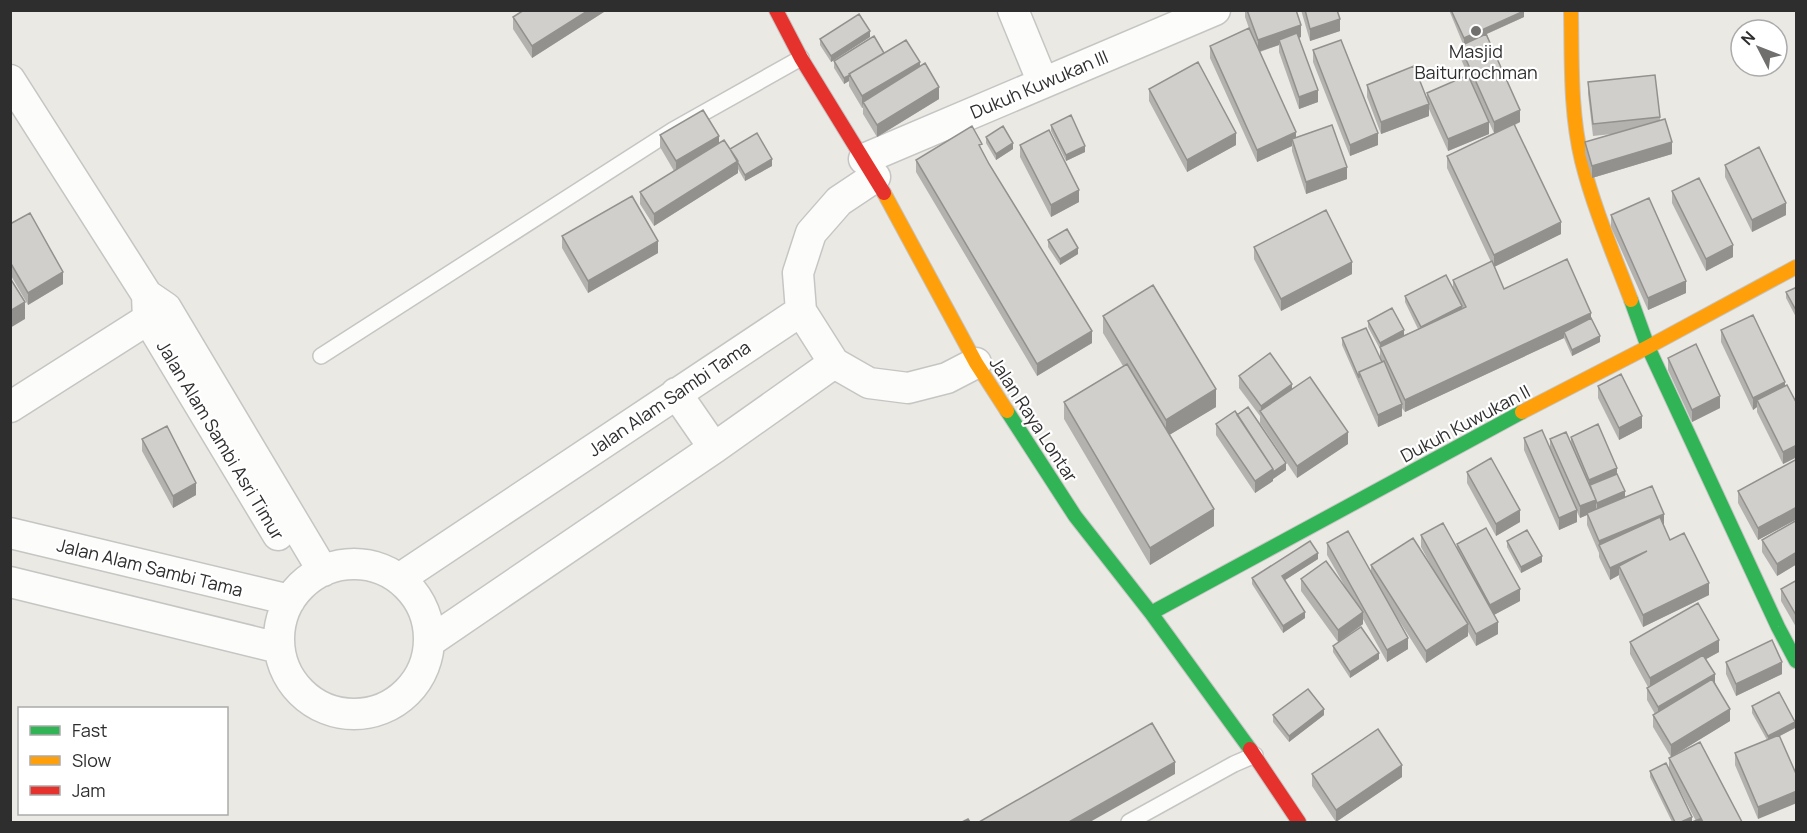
<svg xmlns="http://www.w3.org/2000/svg" width="1807" height="833" font-family="Manrope,sans-serif">
<rect width="100%" height="100%" fill="#ebe9e4"/>
<g fill="none" stroke-linecap="round" stroke-linejoin="round">
<defs>
<path id="lane" d="M321 356 673 130 801 58
M1129 822 1234 764 1255 755"/>
<path id="street" d="M1013 10 1043 83
M10 80 147 295 166 308 323 571
M864 159 1215 10
M875 177 839 201 811 233 798 273 801 311 834 363 869 383 908 388 947 378 976 363
M147 295 148 319 278 535
M676 393 714 448
M10 407 164 309
M10 533 290 600
M279 639a75 75 0 1 1 150 0a75 75 0 1 1-150 0Z
M399 579 801 311
M10 582 279 648
M429 642 714 448 834 363"/>
<path id="fast" d="M1631 300 1648 347 1778 627 1796 661
M1007 411 1075 516 1151 613 1250 749
M1151 613 1522 412"/>
<path id="slow" d="M1571 10C1572 61 1570 112 1582 161 1594 209 1614 255 1631 300
M884 193 976 363 1007 411
M1522 412 1648 347 1796 267"/>
<path id="jam" d="M776 10 801 58 884 193
M1250 749 1299 822"/>
</defs>
<use href="#lane" stroke="#c5c5c4" stroke-width="18"/>
<use href="#street" stroke="#c5c5c4" stroke-width="33"/>
<use href="#fast" stroke="#c5c5c4" stroke-width="16"/>
<use href="#slow" stroke="#c5c5c4" stroke-width="16"/>
<use href="#jam" stroke="#c5c5c4" stroke-width="16"/>
<use href="#lane" stroke="#fcfcfb" stroke-width="15"/>
<use href="#street" stroke="#fcfcfb" stroke-width="30"/>
<use href="#fast" stroke="#30b455" stroke-width="14"/>
<use href="#slow" stroke="#ff9f0a" stroke-width="14"/>
<use href="#jam" stroke="#e5322d" stroke-width="14"/>
</g>
<path fill="#b3b2af" d="M607 10 532 58 513 29V17Z
M1245 10H1296L1301 37 1299 38 1318 102 1299 109 1279 52V45L1260 52 1296 138 1347 179 1306 194 1292 151V146L1257 162 1210 58V46L1250 31 1245 17Z
M1301 10H1337L1340 31 1310 41Z
M1449 10H1524V17L1487 34 1520 122 1515 125 1561 234 1494 267 1504 289 1591 318 1600 342 1572 356 1564 338 1405 412 1402 408V416L1378 427 1342 345V338L1380 359V349L1368 327V321L1404 335 1418 329 1405 302V296L1453 289V280L1491 262 1447 168V156L1494 133 1489 122V134L1448 151 1429 109V116L1381 134 1367 97V85L1427 99V93L1468 75 1460 57V46L1463 44Z
M870 37 831 62 820 45V39Z
M1313 50 1378 145 1350 156 1313 62Z
M884 53 920 67 939 99 877 137 863 114V108H862L849 86V81L844 84 834 68V61Z
M1588 82 1660 117V120L1672 154 1592 178 1585 154V142L1612 134 1593 136 1588 94Z
M1149 89 1236 145 1187 172 1149 101Z
M1051 125 1085 152 1066 161 1051 131Z
M660 135 719 143 730 149 772 166 745 181 738 169V173L654 226 640 204V192L674 171 660 147Z
M986 137 1013 149 996 160 986 143Z
M1020 145 1079 202 1051 217 1020 157Z
M982 151 1092 343 1037 376 916 172V160Z
M1725 165 1786 215 1752 232 1725 177Z
M1672 191 1733 257 1706 271 1672 203Z
M1611 215 1686 293 1648 310 1611 227Z
M10 224 63 284 28 305 10 274Z
M562 236 658 253 588 293 562 248Z
M1048 240 1078 254 1060 265 1048 247Z
M1254 247 1352 274 1281 311 1254 259Z
M1797 287V319L1786 298V292Z
M1103 316 1216 407 1169 435 1214 526 1150 565 1064 419V402L1123 366 1103 333Z
M1721 330 1785 387 1797 404V457L1783 464 1757 412V407L1753 410 1721 342Z
M1668 358 1720 408 1692 422 1668 370Z
M1239 376 1292 389 1348 444 1297 478 1260 423V416L1239 388Z
M1598 386 1642 428 1619 440 1598 398Z
M1216 424 1286 470 1273 479V481L1255 493 1216 435Z
M1571 437 1617 474 1625 497 1664 526 1670 540 1709 595 1643 627 1619 578V575L1610 580 1599 557V553L1587 525V515L1580 518 1577 512V522L1559 530 1524 450V438L1550 449V439L1571 442Z
M142 439 196 495 173 508 142 451Z
M1797 459V519L1758 540 1738 503V491Z
M1467 472 1520 522 1496 536 1467 483Z
M1797 520V564L1777 576 1762 552V540Z
M1421 535 1457 548V544L1520 601 1494 615 1498 634 1476 646 1468 632V636L1426 663 1398 619 1408 649 1387 662 1363 619V624L1346 637 1379 659 1350 678 1333 652V646L1338 642 1301 591V579L1347 590 1327 555V543L1371 571V565L1433 569 1421 547Z
M1507 541 1542 562 1521 573 1507 547Z
M1318 559 1285 580 1305 618 1283 633 1252 584V578Z
M1797 580V627H1796L1781 601V589Z
M1630 642 1719 652 1706 659 1730 721 1671 757 1653 727V715L1655 714 1647 700V688L1648 687 1630 654Z
M1726 662 1782 674 1736 696 1726 674Z
M1752 706 1795 728 1780 736 1758 819 1735 765V753L1767 740 1752 713Z
M1273 715H1324L1289 742 1273 722Z
M1669 758 1742 822H1692L1696 821 1677 785 1692 822H1672L1650 777V771L1669 769Z
M1312 774 1402 777 1336 822 1312 786Z"/>
<path fill="#92918e" d="M589 10H607L532 58V46Z
M1524 11V17L1464 44V38Z
M1340 19V31L1310 41V29Z
M1301 25V37L1281 44 1279 40V45L1258 52V40Z
M870 31V37L831 62V56Z
M920 62V74L863 102 862 108V96Z
M849 75V81L844 84V78Z
M939 87V99L877 137V125Z
M1318 90V102L1299 109V97Z
M1429 104V116L1381 134V122Z
M1520 110V122L1494 134V122Z
M1489 122V134L1448 151V139Z
M1296 132V144L1292 139V146L1257 162V150Z
M1236 133V145L1187 172V160Z
M1378 133V145L1350 156V145Z
M719 136V148L676 173V161Z
M1672 142V154L1592 178V166Z
M1013 143V149L996 160V154Z
M1085 146V152L1066 161V155Z
M772 159V166L745 181V175Z
M738 161V173L654 226V214Z
M1347 167V179L1306 194V182Z
M1079 190V202L1051 217V205Z
M1786 203V215L1752 232V220Z
M1561 222V234L1494 267V255Z
M658 241V253L588 293V281Z
M1733 245V257L1706 271V259Z
M1078 248V254L1060 265V259Z
M1352 262V274L1281 311V299Z
M63 272V284L28 305V293Z
M1686 281V293L1648 310V298Z
M25 302V319L10 328V311Z
M1462 306V313L1421 327Z
M1591 313V325L1564 332V338L1405 412V400Z
M1404 330V337L1380 347V343Z
M1092 331V343L1037 376V364Z
M1600 336V342L1572 356V350Z
M1785 382V394L1757 400V407L1753 410V398Z
M1292 384V396L1261 413V406Z
M1216 389V407L1166 437V420Z
M1720 396V408L1692 422V410Z
M1402 404V416L1378 427V415Z
M1642 416V428L1619 440V428Z
M1348 432V444L1297 478V466Z
M1797 445V457L1783 464V452Z
M1286 463V470L1273 479V481L1255 493V481L1273 469Z
M1617 468V480L1589 492V480Z
M196 483V495L173 508V496Z
M1625 491V498L1597 510V503Z
M1596 500V511L1587 513V515L1580 518V506Z
M1797 507V519L1758 540V528Z
M1214 509V526L1150 565V548Z
M1520 510V522L1496 536V524Z
M1577 510V522L1559 530V518Z
M1664 514V526L1599 545V553V541Z
M1647 551 1619 566V575L1610 580V568Z
M1797 552V564L1777 576V564Z
M1318 553V559L1282 582V576Z
M1542 556V562L1521 573V567Z
M1709 583V595L1643 627V615Z
M1520 589V601L1490 617V605Z
M1305 612V618L1283 633V626Z
M1363 612V624L1338 642V630Z
M1498 622V634L1476 646V634Z
M1468 624V636L1426 663V651Z
M1408 638V649L1387 662V650Z
M1719 640V652L1650 690V678Z
M1379 653V659L1350 678V672Z
M1782 662V674L1736 696V684Z
M1715 674V686L1658 719V707Z
M1324 709V715L1289 742V736Z
M1730 709V721L1671 757V745Z
M1795 722V728L1768 742V736Z
M1175 762V774L1090 822H1069Z
M1402 765V777L1336 822V810Z
M1797 791V803L1758 819V807Z
M1692 817V822H1681Z"/>
<path fill="#d0cfcb" stroke="#92918e" stroke-width="1.5" d="M524 10H589L532 46 513 17Z
M1247 10H1296L1301 25 1258 40Z
M1305 10H1337L1340 19 1310 29Z
M1451 10H1524V11L1464 38Z
M859 14 870 31 831 56 820 39Z
M1249 28 1296 132 1257 150 1210 46Z
M1297 33 1318 90 1299 97 1279 40Z
M1486 34 1520 110 1494 122 1460 46Z
M874 36 884 53 849 74 850 75 844 78 834 61Z
M906 40 920 62 862 96 849 74Z
M1341 40 1378 133 1350 145 1313 50Z
M1198 62 1236 133 1187 160 1149 89Z
M925 63 939 87 877 125 863 102Z
M1414 66 1429 104 1381 122 1367 85Z
M1468 75 1489 122 1448 139 1427 93Z
M1655 75 1660 117 1593 124 1588 82Z
M703 110 719 136 676 161 660 135Z
M1071 115 1085 146 1066 155 1051 125Z
M1665 119 1672 142 1592 166 1585 142Z
M1514 124 1561 222 1494 255 1447 156Z
M1332 125 1347 167 1306 182 1292 139Z
M972 126 982 144 979 145 989 164 1092 331 1037 364 916 160Z
M1003 126 1013 143 996 154 986 137Z
M1049 130 1079 190 1051 205 1020 145Z
M757 133 772 159 745 175 730 149Z
M724 140 738 161 654 214 640 192Z
M1759 147 1786 203 1752 220 1725 165Z
M1699 178 1733 245 1706 259 1672 191Z
M632 196 658 241 588 281 562 236Z
M1649 198 1686 281 1648 298 1611 215Z
M1326 210 1352 262 1281 299 1254 247Z
M30 213 63 272 28 293 10 262V224Z
M1067 229 1078 248 1060 259 1048 240Z
M1567 259 1591 313 1405 400 1380 347 1466 307 1453 280 1492 261 1504 289Z
M1446 275 1462 306 1421 327 1405 296Z
M10 278 25 302 10 311Z
M1153 285 1216 389 1166 420 1103 316Z
M1797 287V312L1786 292Z
M1392 308 1404 330 1380 343 1368 321Z
M1753 315 1785 382 1753 398 1721 330Z
M1591 318 1600 336 1572 350 1564 332Z
M1366 328 1382 362 1359 372V378L1342 338Z
M1696 344 1720 396 1692 410 1668 358Z
M1270 353 1292 384 1261 406 1239 376Z
M1384 361 1402 404 1378 415 1359 372Z
M1127 364 1214 509 1150 548 1064 402Z
M1621 374 1642 416 1619 428 1598 386Z
M1310 377 1348 432 1297 466 1260 411Z
M1787 385 1797 404V445L1783 452 1757 400Z
M1248 407 1286 463 1273 472V469L1237 415Z
M1235 411 1273 469 1255 481 1216 424Z
M1598 424 1617 468 1589 480 1571 437Z
M167 426 196 483 173 496 142 439Z
M1542 430 1577 510 1559 518 1524 438Z
M1566 432 1596 500 1580 506 1550 439Z
M1491 458 1520 510 1496 524 1467 472Z
M1797 459V507L1758 528 1738 491Z
M1617 474 1625 491 1597 503 1590 485Z
M1652 486 1664 514 1599 541 1587 513Z
M1660 517 1670 540 1684 533 1709 583 1643 615 1619 566 1647 551 1610 568 1599 545Z
M1797 520V552L1777 564 1762 540Z
M1443 523 1498 622 1476 634 1421 535Z
M1486 528 1520 589 1490 605 1457 544Z
M1527 530 1542 556 1521 567 1507 541Z
M1348 531 1408 638 1387 650 1327 543Z
M1413 538 1468 624 1426 651 1371 565Z
M1310 541 1318 553 1282 576 1305 612 1283 626 1252 578Z
M1326 561 1363 612 1338 630 1301 579Z
M1797 580V615H1796L1781 589Z
M1698 603 1719 640 1650 678 1630 642Z
M1361 627 1379 653 1350 672 1333 646Z
M1772 640 1782 662 1736 684 1726 662Z
M1703 655 1715 674 1658 707 1647 688Z
M1712 679 1730 709 1671 745 1653 715Z
M1308 689 1324 709 1289 736 1273 715Z
M1779 692 1795 722 1768 736 1752 706Z
M1152 723 1175 762 1069 822H979Z
M1378 729 1402 765 1336 810 1312 774Z
M1779 735 1797 776V791L1758 807 1735 753Z
M1700 742 1742 822H1703L1669 758Z
M1666 763 1692 817 1681 822H1675L1650 771Z
M968 819 970 822H962Z
M1700 819 1701 822H1692Z"/>
<circle fill="#706f6e" stroke="#fff" stroke-width="2" cx="1476" cy="31" r="6"/>
<g text-anchor="middle" dominant-baseline="central" stroke-width="4.5" stroke-linejoin="round" paint-order="stroke">
<g font-size="18" fill="#2e2e2e" stroke="#fff">
<text x="1476" y="51">Masjid<tspan x="1476" dy="21">Baiturrochman</tspan></text>
</g>
<g font-size="18" fill="#2e2e2e" stroke="#fff">
<text transform="translate(1039 84) rotate(-23)">Dukuh Kuwukan III</text>
<text transform="translate(669 398) rotate(-34)">Jalan Alam Sambi Tama</text>
<text transform="translate(1034 419) rotate(57)">Jalan Raya Lontar</text>
<text transform="translate(1465 423) rotate(-28)">Dukuh Kuwukan II</text>
<text transform="translate(221 440) rotate(59)">Jalan Alam Sambi Asri Timur</text>
<text transform="translate(150 567) rotate(14)">Jalan Alam Sambi Tama</text>
</g>
</g>
<rect width="1807" height="833" fill="none" stroke="#2e2e2e" stroke-width="24"/>
<rect x="18" y="707" width="210" height="108" fill="#ffffff" stroke="#ababab" stroke-width="1.5"/>
<rect x="30" y="726" width="30" height="9" fill="#30b455" stroke="#ababab" stroke-width="1.5"/>
<text x="72" y="737" font-size="18" fill="#2e2e2e">Fast</text>
<rect x="30" y="756" width="30" height="9" fill="#ff9f0a" stroke="#ababab" stroke-width="1.5"/>
<text x="72" y="767" font-size="18" fill="#2e2e2e">Slow</text>
<rect x="30" y="786" width="30" height="9" fill="#e5322d" stroke="#ababab" stroke-width="1.5"/>
<text x="72" y="797" font-size="18" fill="#2e2e2e">Jam</text>
<g transform="translate(1759 48) rotate(312)"><circle r="28" fill="#ffffff" stroke="#ababab" stroke-width="1.5"/>
<path d="M0-4.5L10 22L0 15L-10 22Z" fill="#706f6e"/>
<text y="-9" font-size="16" font-weight="bold" text-anchor="middle" fill="#2e2e2e">N</text>
</g>
</svg>
